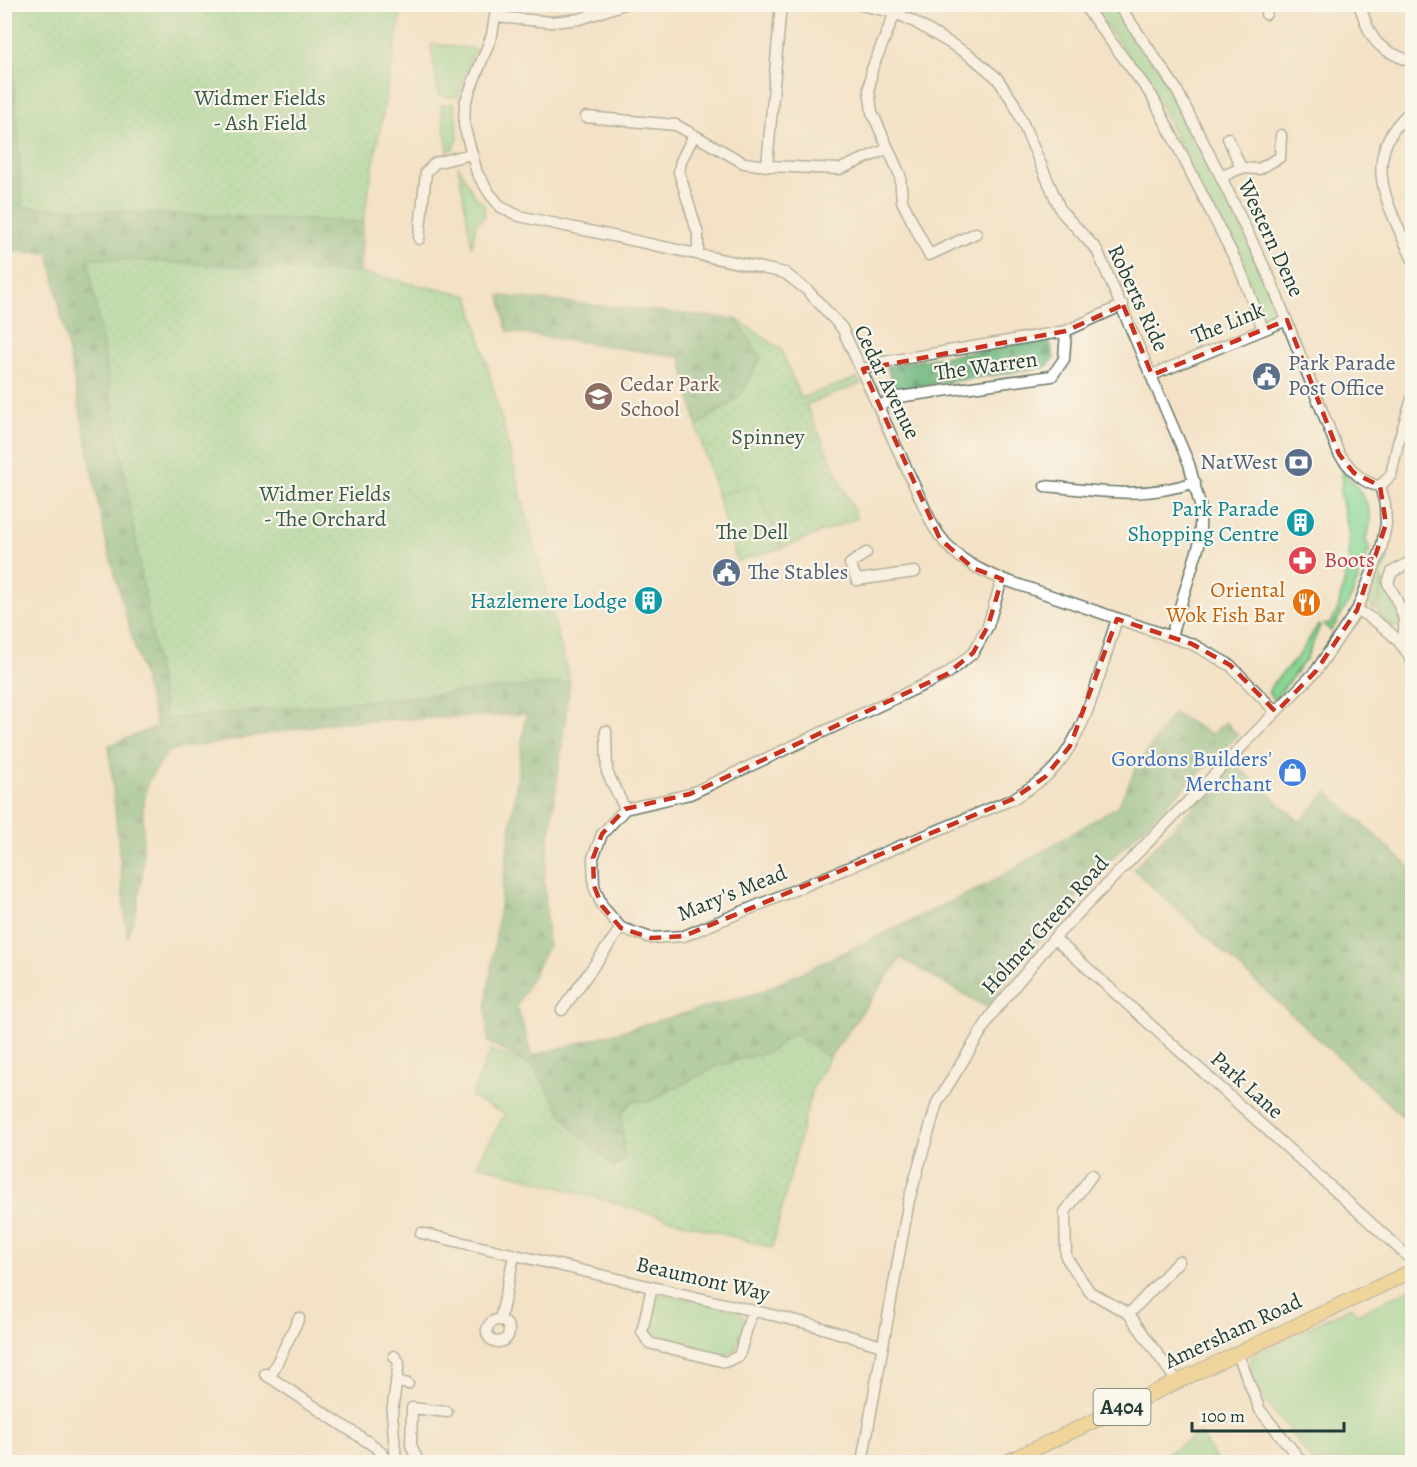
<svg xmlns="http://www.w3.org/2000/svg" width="1417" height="1467" font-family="Alegreya,serif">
<defs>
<pattern id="forest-firs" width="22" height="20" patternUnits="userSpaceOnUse" patternTransform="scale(1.5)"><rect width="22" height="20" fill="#6eb67d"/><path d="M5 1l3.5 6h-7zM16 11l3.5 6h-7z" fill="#5a9567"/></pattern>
<pattern id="park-dots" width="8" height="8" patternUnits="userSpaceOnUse" patternTransform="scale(1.5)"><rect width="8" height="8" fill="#88d593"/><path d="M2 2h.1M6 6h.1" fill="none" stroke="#6fae79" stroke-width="1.8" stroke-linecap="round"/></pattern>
</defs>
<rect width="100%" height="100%" fill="#fbf7ec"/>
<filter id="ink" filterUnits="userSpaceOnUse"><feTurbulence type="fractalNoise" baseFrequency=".0167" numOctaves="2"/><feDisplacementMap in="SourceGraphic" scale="12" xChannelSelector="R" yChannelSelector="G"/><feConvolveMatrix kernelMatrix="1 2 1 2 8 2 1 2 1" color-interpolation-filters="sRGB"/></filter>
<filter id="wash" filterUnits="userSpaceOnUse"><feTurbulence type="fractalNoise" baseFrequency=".008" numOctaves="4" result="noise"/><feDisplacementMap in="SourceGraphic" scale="24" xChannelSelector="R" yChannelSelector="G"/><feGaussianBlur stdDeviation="1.35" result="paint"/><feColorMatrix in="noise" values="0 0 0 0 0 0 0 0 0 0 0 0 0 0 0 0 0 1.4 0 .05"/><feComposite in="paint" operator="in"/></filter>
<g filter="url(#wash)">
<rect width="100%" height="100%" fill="#f3e2c6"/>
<path fill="#88d593" stroke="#548964" stroke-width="1.5" d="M1091 5H1111C1131 30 1154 58 1170 86 1186 115 1279 298 1277 317L1267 319 1262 316 1151 86Z
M433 44 475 49 458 97 439 96 431 46Z
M454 104 458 139 453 149 448 151 441 105Z
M458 165 474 195 484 204 485 216 476 224 472 247Z
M1341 468C1360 491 1380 510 1365 540L1370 548 1351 598 1331 631 1324 625 1330 624 1338 609 1349 562V534L1340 491 1343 482Z
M756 484 782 548 737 561 717 495Z
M1384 557 1389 560 1382 575 1379 601 1374 610 1368 602 1369 596Z
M1383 579 1400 617V624L1396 627H1392L1378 614Z
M1318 625 1320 626 1306 659 1275 699 1268 693 1273 683 1298 657Z
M1412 1288V1462H1313L1291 1433V1429C1275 1420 1245 1374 1252 1355L1340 1312 1353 1307 1357 1314Z
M662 1294 737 1309 745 1320 735 1351 723 1356 654 1341 646 1334 653 1298Z
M1200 1433 1217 1462H1153Z"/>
<path fill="url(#forest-firs)" stroke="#467a58" stroke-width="1.5" d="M5 5H9L10 11 23 207 363 222 360 273 88 258 166 718 570 682 544 879 548 946 517 1006 532 1056 761 992 988 884 1118 806 1136 768 1173 713 1211 734 1226 722 1238 735 1096 874 1003 984 988 1008 901 958 829 1058 793 1033 771 1051 717 1066 649 1102 632 1101 622 1113 624 1159 615 1168 570 1126 533 1066 488 1042 486 1008 526 714 336 722 168 751 148 781 143 808V868L137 909 127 937 109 745 157 727 107 546 49 253 5 251Z
M500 296 736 319 761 356 739 397 697 427 681 357 507 331Z
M1049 339 1054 358 1046 367 896 390 886 366Z
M1235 764 1300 822 1327 792 1412 869V1125L1133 869Z"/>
<path fill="url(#park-dots)" stroke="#548964" stroke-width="1.5" d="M342 4 402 9 363 222 23 207 9 5Z
M88 258 362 273 469 296 570 682 166 719Z
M736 319 781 349 801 398 857 378 860 384 806 405 857 518 782 548 756 485 717 495 697 427 739 397 761 357Z
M793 1033 829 1058 812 1089 772 1248 477 1164 505 1114 471 1097 491 1050 533 1066 570 1126 615 1168 624 1159 622 1113 632 1101 649 1102 717 1066 771 1051Z"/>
</g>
<g filter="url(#ink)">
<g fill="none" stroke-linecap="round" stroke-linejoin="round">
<defs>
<path id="minor" d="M497 4 492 35 465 103 464 125 477 173 490 194 501 207 519 216 785 273 808 291 842 328 932 524C949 554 971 567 1002 579L1192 644 1230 665 1276 712
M857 4 895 13 913 21 971 56 997 78 1014 103 1061 211 1097 250 1189 464 1201 509 1199 545 1171 636
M1083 4 1152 96 1240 269 1263 329
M1118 4 1175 87 1221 177 1271 281 1339 454C1350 467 1361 484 1380 486
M1359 4C1373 43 1374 47 1412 62
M895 13 872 69 869 90 872 112 900 175 902 201 929 255 976 233
M1266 14 1268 4
M496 17 552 22 580 19 624 4
M1412 110C1357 157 1388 204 1412 258
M586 117 676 125 744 163 767 166 840 169 887 149
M694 135 681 161 679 172 698 234V253
M1228 138 1241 168
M767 166 781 4
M1221 177 1241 168 1259 169 1280 157 1281 135
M419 239 426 172 435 163 471 154
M863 369 884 362 1066 331 1123 305
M1152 375 1287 320
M879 406 898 397 1052 376 1064 359 1066 331
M1045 486C1100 491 1140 500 1195 482
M1380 486 1391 475 1398 443 1412 399
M866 553 850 564 857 580 915 572
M1002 579 988 626 973 653 947 674 690 794 625 809 602 834 593 858 594 886 602 906 621 928 651 938 684 936 1013 799C1023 792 1034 786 1044 778 1086 743 1100 669 1117 619
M1357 610C1379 622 1402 639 1412 662
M1401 644C1410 619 1399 606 1388 583L1392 572 1412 561
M606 731 607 772 625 809
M1054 938 1412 1260
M562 1010 621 928
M1092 1175 1065 1212 1066 1257 1090 1292 1129 1314 1176 1380
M421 1233 806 1323 882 1346
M652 1287 642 1332 649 1343 725 1362 739 1356 752 1311
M1129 1314 1179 1261
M500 1320 514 1256
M487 1331a11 11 0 1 1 22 0a11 11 0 1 1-22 0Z
M1237 1352 1260 1410 1302 1462
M394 1356 399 1362 392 1413 396 1462
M265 1374 377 1448 389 1462
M270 1377 299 1318
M396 1381 408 1384
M418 1462 411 1445 412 1408 447 1412
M862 1462 909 1200 937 1103 992 1014 1054 938 1316 671 1357 610 1381 550 1386 524 1385 504 1380 486"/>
<path id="major" d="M1007 1462 1412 1271"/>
</defs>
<use href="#minor" stroke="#697767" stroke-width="13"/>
<use href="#major" stroke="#697767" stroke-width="16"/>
<use href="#minor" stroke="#fff" stroke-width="10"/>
<use href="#major" stroke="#ecc669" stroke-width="14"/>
</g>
</g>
<path d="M0 0H1417V1467H0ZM1123 305 1152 375 1287 320 1339 454 1354 473 1380 486 1386 524 1357 610 1316 671 1276 712 1230 665 1192 644 1117 619 1070 746 1045 777 1013 799 684 936 651 938 621 928 602 906 594 886 593 858 602 834 625 809 690 794 947 674 973 653 988 626 1002 579 973 568 940 539 863 369 1066 331Z" fill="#f3e2c6" fill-opacity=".55" fill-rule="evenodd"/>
<path fill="none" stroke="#c8321e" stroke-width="4.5" stroke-dasharray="12 8" stroke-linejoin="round" d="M1123 305 1152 375 1287 320 1339 454 1354 473 1380 486 1386 524 1357 610 1316 671 1276 712 1230 665 1192 644 1117 619 1070 746 1045 777 1013 799 684 936 651 938 621 928 602 906 594 886 593 858 602 834 625 809 690 794 947 674 973 653 988 626 1002 579 973 568 940 539 863 369 1066 331Z"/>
<defs>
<symbol id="civic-disc" viewBox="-11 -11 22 22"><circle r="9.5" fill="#5c6f8a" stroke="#fbf7ec"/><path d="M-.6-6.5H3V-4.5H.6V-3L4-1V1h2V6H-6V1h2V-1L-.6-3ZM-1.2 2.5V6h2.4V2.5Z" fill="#fff"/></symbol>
<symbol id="school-disc" viewBox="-11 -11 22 22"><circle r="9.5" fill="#8d6e63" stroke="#fbf7ec"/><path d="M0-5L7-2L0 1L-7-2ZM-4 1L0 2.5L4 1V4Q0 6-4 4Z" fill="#fff"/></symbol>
<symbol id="bank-disc" viewBox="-11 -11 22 22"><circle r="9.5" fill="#5c6f8a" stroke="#fbf7ec"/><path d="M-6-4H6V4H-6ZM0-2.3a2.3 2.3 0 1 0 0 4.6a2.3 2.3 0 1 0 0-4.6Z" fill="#fff"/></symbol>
<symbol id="building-disc" viewBox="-11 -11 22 22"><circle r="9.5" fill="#0f9aa8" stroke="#fbf7ec"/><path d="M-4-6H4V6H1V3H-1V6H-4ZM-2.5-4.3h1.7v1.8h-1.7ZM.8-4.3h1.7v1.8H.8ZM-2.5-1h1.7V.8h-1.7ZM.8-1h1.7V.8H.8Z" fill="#fff"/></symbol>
<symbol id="pharmacy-disc" viewBox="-11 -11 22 22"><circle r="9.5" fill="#e0444e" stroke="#fbf7ec"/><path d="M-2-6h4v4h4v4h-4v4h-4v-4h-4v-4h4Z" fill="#fff"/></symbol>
<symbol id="restaurant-disc" viewBox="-11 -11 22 22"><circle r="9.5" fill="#e8710a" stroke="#fbf7ec"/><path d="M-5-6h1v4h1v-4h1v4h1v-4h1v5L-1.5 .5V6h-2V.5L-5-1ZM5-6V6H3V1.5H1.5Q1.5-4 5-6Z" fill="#fff"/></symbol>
<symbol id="shop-disc" viewBox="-11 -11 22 22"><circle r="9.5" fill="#3f7fe0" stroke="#fbf7ec"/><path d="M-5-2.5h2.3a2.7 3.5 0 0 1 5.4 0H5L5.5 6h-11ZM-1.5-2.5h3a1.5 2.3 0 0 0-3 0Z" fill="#fff"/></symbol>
</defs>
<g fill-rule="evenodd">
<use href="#civic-disc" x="1250" y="360" width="33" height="33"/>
<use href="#school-disc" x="582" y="380" width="33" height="33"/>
<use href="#bank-disc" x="1282" y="446" width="33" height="33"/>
<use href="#building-disc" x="1284" y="506" width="33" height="33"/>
<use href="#pharmacy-disc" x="1286" y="544" width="33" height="33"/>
<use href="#civic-disc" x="710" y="556" width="33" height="33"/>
<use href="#building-disc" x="632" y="584" width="33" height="33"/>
<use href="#restaurant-disc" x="1290" y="586" width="33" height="33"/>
<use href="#shop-disc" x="1276" y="756" width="33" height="33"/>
</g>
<g text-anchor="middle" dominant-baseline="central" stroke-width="4.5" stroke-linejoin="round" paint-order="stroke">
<rect fill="#fbf7ec" stroke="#61756b" stroke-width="1.5" x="1093.5" y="1389" width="57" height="36" rx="4.5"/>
<g font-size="21" font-weight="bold" fill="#1f3d34">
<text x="1122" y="1407">A404</text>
</g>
<g font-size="22" fill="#345b47" stroke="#fbf7ec">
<text x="260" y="98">Widmer Fields<tspan x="260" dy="25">- Ash Field</tspan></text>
<text x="768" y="437">Spinney</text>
<text x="325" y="494">Widmer Fields<tspan x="325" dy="25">- The Orchard</tspan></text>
<text x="752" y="532">The Dell</text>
</g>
<g font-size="22" fill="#1f3d34" stroke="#fbf7ec">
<text transform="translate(1271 238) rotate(65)">Western Dene</text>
<text transform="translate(1138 298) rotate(65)">Roberts Ride</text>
<text transform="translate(1228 323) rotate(-22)">The Link</text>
<text transform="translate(986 366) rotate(-8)">The Warren</text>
<text transform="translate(887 382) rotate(64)">Cedar Avenue</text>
<text transform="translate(732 893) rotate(-22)">Mary's Mead</text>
<text transform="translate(1045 925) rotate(-48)">Holmer Green Road</text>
<text transform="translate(1247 1085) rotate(42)">Park Lane</text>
<text transform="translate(703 1279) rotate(13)">Beaumont Way</text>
<text transform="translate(1233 1331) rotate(-25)">Amersham Road</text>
</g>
<g font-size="22" fill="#4e5e75" stroke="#fbf7ec" text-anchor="start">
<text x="1288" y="363">Park Parade<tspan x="1288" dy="25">Post Office</tspan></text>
<text x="1278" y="462" text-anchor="end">NatWest</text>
<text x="748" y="572">The Stables</text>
</g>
<g font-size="22" fill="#785e54" stroke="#fbf7ec" text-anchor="start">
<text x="620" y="384">Cedar Park<tspan x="620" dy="25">School</tspan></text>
</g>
<g font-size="22" fill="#0d838f" stroke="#fbf7ec" text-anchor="end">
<text x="1279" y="509">Park Parade<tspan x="1279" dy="25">Shopping Centre</tspan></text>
<text x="627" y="601">Hazlemere Lodge</text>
</g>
<g font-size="22" fill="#be3a42" stroke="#fbf7ec" text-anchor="start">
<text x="1324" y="560">Boots</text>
</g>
<g font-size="22" fill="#c56008" stroke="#fbf7ec" text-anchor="end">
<text x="1285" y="590">Oriental<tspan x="1285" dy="25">Wok Fish Bar</tspan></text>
</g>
<g font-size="22" fill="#366cbe" stroke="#fbf7ec" text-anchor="end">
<text x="1272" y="759">Gordons Builders'<tspan x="1272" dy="25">Merchant</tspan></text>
</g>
</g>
<rect width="1417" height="1467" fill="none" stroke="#fbf7ec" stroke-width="24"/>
<path d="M1192 1422v9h152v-9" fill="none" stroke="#1f3d34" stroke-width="3"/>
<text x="1201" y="1422" font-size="18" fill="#1f3d34" stroke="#fbf7ec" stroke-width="4.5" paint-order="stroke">100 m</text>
</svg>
